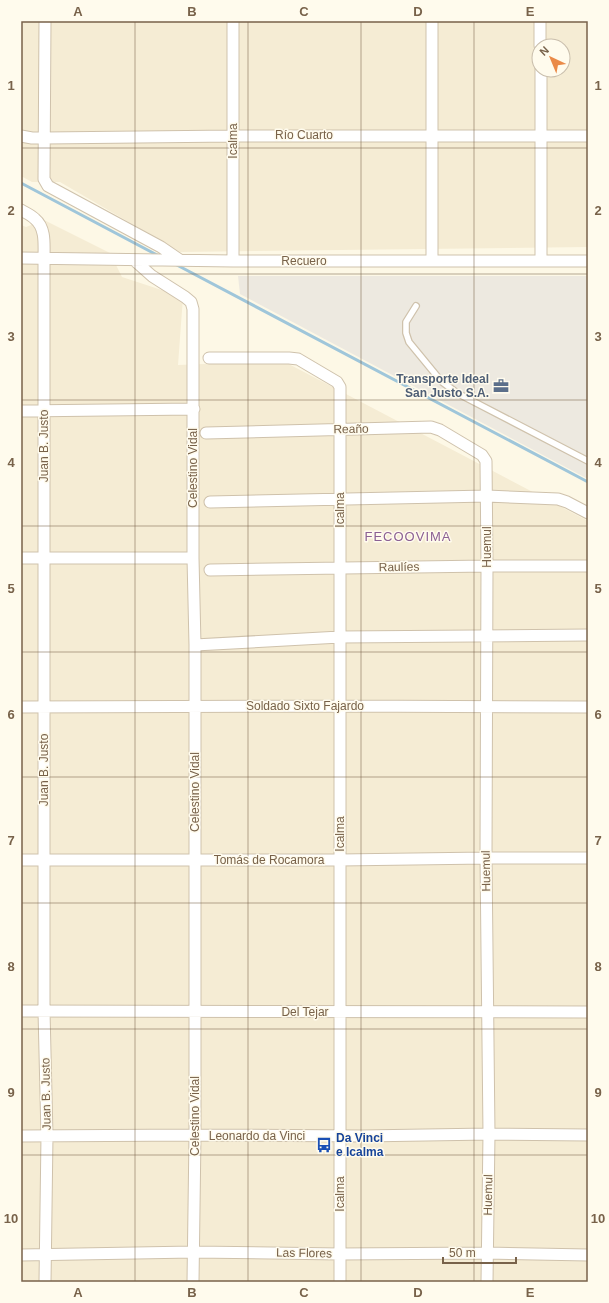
<svg xmlns="http://www.w3.org/2000/svg" width="609" height="1303" font-family="Helvetica,sans-serif">
<rect width="100%" height="100%" fill="#fdf8e6"/>
<path fill="#f5ecd4" fill-rule="evenodd" d="M21 21H588V247L180 252 60 182H32L21 176ZM539 46H563V70H539Z
M44 220 110 253 122 277 183 297 178 365 283 361 588 521V1282H21V225L26 227Z"/>
<path fill="#ede9e0" d="M238 276H588V479L240 294Z"/>
<g fill="none" stroke-linecap="round" stroke-linejoin="round">
<path stroke="#9fc6da" stroke-width="3" d="M21 183 159 256
M175 264 588 482"/>
<defs>
<path id="service" d="M416 306 406 322V333L409 342 441 381 457 393 588 461"/>
<path id="minor" d="M45 21 44 179 48 186 161 247 180 260
M432 21V261
M540 21V46
M541 70V260
M21 136 32 138H45L233 136H588
M21 210C26 213 31 215 35 219 46 228 44 245 44 258V1011L47 1136 45 1282
M21 258 233 261H588
M134 260 152 276 185 297 191 302 193 309V558L195 645V1135L193 1282
M233 261V21
M209 358H289L298 359 337 382 340 387V1282
M21 411 194 409
M206 433 431 427 440 430 482 455 486 461 487 566 486 858 489 1134 487 1282
M210 502 487 496 558 499 567 502 588 513
M21 558H193
M210 570 487 566H588
M195 645 340 637 588 635
M21 707 340 706 588 707
M21 860H340L486 858H588
M21 1011 588 1012
M21 1136 195 1135 362 1136 489 1134 588 1135
M21 1255 193 1252 340 1254 487 1253 588 1255"/>
</defs>
<use href="#service" stroke="#cfc2ac" stroke-width="8"/>
<use href="#minor" stroke="#cfc2ac" stroke-width="13"/>
<use href="#service" stroke="#fff" stroke-width="5.5"/>
<use href="#minor" stroke="#fff" stroke-width="11"/>
</g>
<path fill="none" stroke="#78624a" stroke-width="1" stroke-opacity="0.55" d="M135 21V1282M248 21V1282M361 21V1282M474 21V1282M21 148H588M21 274H588M21 400H588M21 526H588M21 652H588M21 777H588M21 903H588M21 1029H588M21 1155H588"/>
<defs>
<symbol id="office-bare" viewBox="-9 -9 18 18"><path d="M-6-3h4V-5.5h4V-3h4V5H-6ZM-1-4.5V-3h2v-1.5ZM-6 0V1H6V0Z" fill="#5c6f8a" stroke="#fffbed" stroke-width="2.5" paint-order="stroke"/></symbol>
<symbol id="bus-bare" viewBox="-9 -9 18 18"><path d="M-5-6H5V4H4V6H2V4H-2V6H-4V4H-5ZM-3.5-4V0h7V-4ZM-3.5 1.2v1.5H-2V1.2ZM2 1.2v1.5H3.5V1.2Z" fill="#1a4fb4" stroke="#fffbed" stroke-width="2.5" paint-order="stroke"/></symbol>
</defs>
<g fill-rule="evenodd">
<use href="#office-bare" x="490" y="375" width="22" height="22"/>
<use href="#bus-bare" x="313" y="1134" width="22" height="22"/>
</g>
<g text-anchor="middle" dominant-baseline="central" stroke-width="3" stroke-linejoin="round" paint-order="stroke">
<g font-size="12" fill="#78624a" stroke="#fffbed">
<text x="304" y="135">Río Cuarto</text>
<text transform="translate(233 141) rotate(-90)">Icalma</text>
<text x="304" y="261">Recuero</text>
<text transform="translate(351 429) rotate(-1)">Reaño</text>
<text transform="translate(44 446) rotate(-90)">Juan B. Justo</text>
<text transform="translate(193 468) rotate(-90)">Celestino Vidal</text>
<text transform="translate(340 510) rotate(-90)">Icalma</text>
<text transform="translate(487 547) rotate(-90)">Huemul</text>
<text transform="translate(399 567) rotate(-1)">Raulíes</text>
<text x="305" y="706">Soldado Sixto Fajardo</text>
<text transform="translate(44 770) rotate(-90)">Juan B. Justo</text>
<text transform="translate(195 792) rotate(-90)">Celestino Vidal</text>
<text transform="translate(340 834) rotate(-90)">Icalma</text>
<text x="269" y="860">Tomás de Rocamora</text>
<text transform="translate(486 871) rotate(-91)">Huemul</text>
<text x="305" y="1012">Del Tejar</text>
<text transform="translate(46 1094) rotate(-91)">Juan B. Justo</text>
<text transform="translate(195 1116) rotate(-90)">Celestino Vidal</text>
<text x="257" y="1136">Leonardo da Vinci</text>
<text transform="translate(340 1194) rotate(-90)">Icalma</text>
<text transform="translate(488 1195) rotate(-89)">Huemul</text>
<text transform="translate(304 1253) rotate(1)">Las Flores</text>
</g>
<g font-size="12" font-weight="bold" fill="#4e5e75" stroke="#fffbed" text-anchor="end">
<text x="489" y="379">Transporte Ideal<tspan x="489" dy="14">San Justo S.A.</tspan></text>
</g>
<g font-size="12" font-weight="bold" fill="#164399" stroke="#fffbed" text-anchor="start">
<text x="336" y="1138">Da Vinci<tspan x="336" dy="14">e Icalma</tspan></text>
</g>
<g font-size="13" letter-spacing="1" fill="#8c6194" stroke="#fffbed">
<text x="408" y="536">FECOOVIMA</text>
</g>
</g>
<rect width="609" height="1303" fill="none" stroke="#fffbed" stroke-width="44"/>
<g transform="translate(551 58) rotate(316)"><circle r="19" fill="#fffbed" stroke="#c9beac"/>
<path d="M0-3L7 15L0 10L-7 15Z" fill="#ea8a48"/>
<text y="-6" font-size="11" font-weight="bold" text-anchor="middle" fill="#78624a">N</text>
</g>
<path d="M443 1257v6h73v-6" fill="none" stroke="#78624a" stroke-width="2"/>
<text x="449" y="1257" font-size="12" fill="#78624a" stroke="#fffbed" stroke-width="3" paint-order="stroke">50 m</text>
<rect x="22" y="22" width="565" height="1259" fill="none" stroke="#78624a" stroke-width="1.5"/>
<g font-size="13" text-anchor="middle" font-weight="bold" fill="#78624a">
<text x="78" y="16">A</text>
<text x="192" y="16">B</text>
<text x="304" y="16">C</text>
<text x="418" y="16">D</text>
<text x="530" y="16">E</text>
<text x="11" y="90">1</text>
<text x="598" y="90">1</text>
<text x="11" y="215">2</text>
<text x="598" y="215">2</text>
<text x="11" y="341">3</text>
<text x="598" y="341">3</text>
<text x="11" y="467">4</text>
<text x="598" y="467">4</text>
<text x="11" y="593">5</text>
<text x="598" y="593">5</text>
<text x="11" y="719">6</text>
<text x="598" y="719">6</text>
<text x="11" y="845">7</text>
<text x="598" y="845">7</text>
<text x="11" y="971">8</text>
<text x="598" y="971">8</text>
<text x="11" y="1097">9</text>
<text x="598" y="1097">9</text>
<text x="11" y="1223">10</text>
<text x="598" y="1223">10</text>
<text x="78" y="1297">A</text>
<text x="192" y="1297">B</text>
<text x="304" y="1297">C</text>
<text x="418" y="1297">D</text>
<text x="530" y="1297">E</text>
</g>
</svg>
